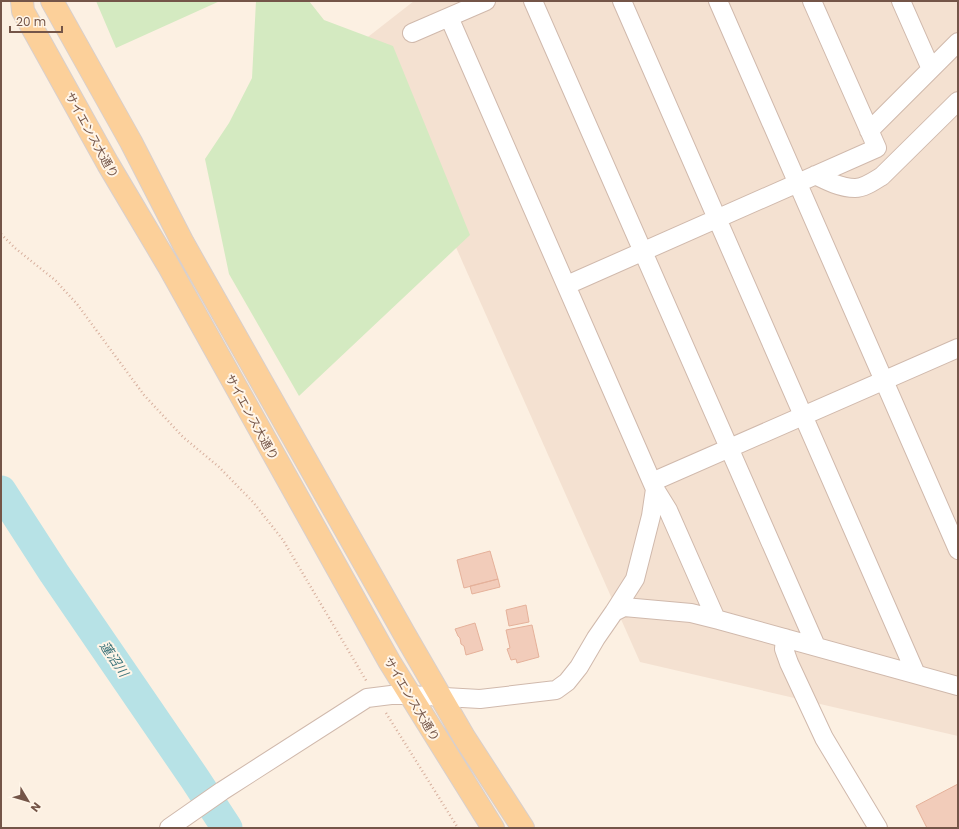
<svg xmlns="http://www.w3.org/2000/svg" width="959" height="829" font-family="Poppins,'Noto Sans JP',sans-serif">
<rect width="100%" height="100%" fill="#fcf0e2"/>
<path fill="#f4e1d1" d="M414 1H958V736L640 662 364 40Z"/>
<path fill="#d4eac1" d="M96 1H220L116 48Z
M256 1H309L324 20 393 46 470 235 299 396 229 274 205 159 229 123 252 78Z"/>
<g fill="none" stroke-linecap="round" stroke-linejoin="round">
<path stroke="#b7e2e6" stroke-width="31" d="M1 491 54 573 195 779 227 828"/>
</g>
<path fill="#f2ccba" stroke="#e5b19a" d="M490 551 498 579 464 588 457 560Z
M498 579 500 587 472 594 470 586Z
M526 605 529 622 509 626 506 610Z
M475 623 483 650 466 655 464 646 461 644 460 638 458 636 455 629Z
M532 625 539 657 517 663 516 659 511 660 507 649 510 648 506 630Z
M958 784V828H927L916 806Z"/>
<g fill="none" stroke-linecap="round" stroke-linejoin="round">
<defs>
<path id="minor" d="M533 1 816 646
M622 1 916 674
M718 1 958 550
M901 1 931 69
M449 17 655 489 651 516 635 579 614 612
M412 33 486 1
M869 131 958 42
M815 175C827 181 841 188 855 188 864 188 874 181 882 176L958 101
M567 285 877 148 812 1
M652 482 958 348
M655 489 668 510 716 619
M785 638 784 649 789 663 824 738 878 828
M169 828 222 791 367 698 391 695H409L480 699 556 690 567 682 579 667 596 638 614 612 624 607 691 613 719 620 958 686"/>
<path id="major" d="M22 1 23 11 108 164 168 265 389 661 493 828
M52 1 131 142 183 243 405 635 464 737 523 828"/>
</defs>
<use href="#minor" stroke="#d0b9ac" stroke-width="20"/>
<use href="#major" stroke="#d8cfcc" stroke-width="24"/>
<path stroke="#d7af9d" stroke-width="2.5" stroke-dasharray="1 3" stroke-linecap="butt" d="M1 234 15 248 55 280 77 304 144 395 183 437 219 467 253 502 283 540 367 682
M386 713 458 828"/>
<use href="#minor" stroke="#fff" stroke-width="18"/>
<use href="#major" stroke="#fcd09a" stroke-width="22"/>
</g>
<g text-anchor="middle" dominant-baseline="central" stroke-width="4" stroke-linejoin="round" paint-order="stroke">
<g font-size="12" fill="#745548" stroke="#fff5e8">
<text transform="translate(92 135) rotate(61)">サイエンス大通り</text>
<text transform="translate(252 417) rotate(61)">サイエンス大通り</text>
<text transform="translate(412 699) rotate(59)">サイエンス大通り</text>
</g>
<g font-size="13" font-style="italic" fill="#3c747a" stroke="#fff5e8">
<text transform="translate(114 659) rotate(56)">蓮沼川</text>
</g>
</g>
<rect width="959" height="829" fill="none" stroke="#745548" stroke-width="4"/>
<g transform="translate(28 801) rotate(128)" stroke="#fff5e8" stroke-width="3" paint-order="stroke">
<path d="M0-3L7 15L0 10L-7 15Z" fill="#745548"/>
<text y="-6" font-size="11" font-weight="bold" text-anchor="middle" fill="#745548">N</text>
</g>
<path d="M10 26v6h52v-6" fill="none" stroke="#745548" stroke-width="2"/>
<text x="16" y="26" font-size="12" fill="#745548" stroke="#fff5e8" stroke-width="3" paint-order="stroke">20 m</text>
</svg>
